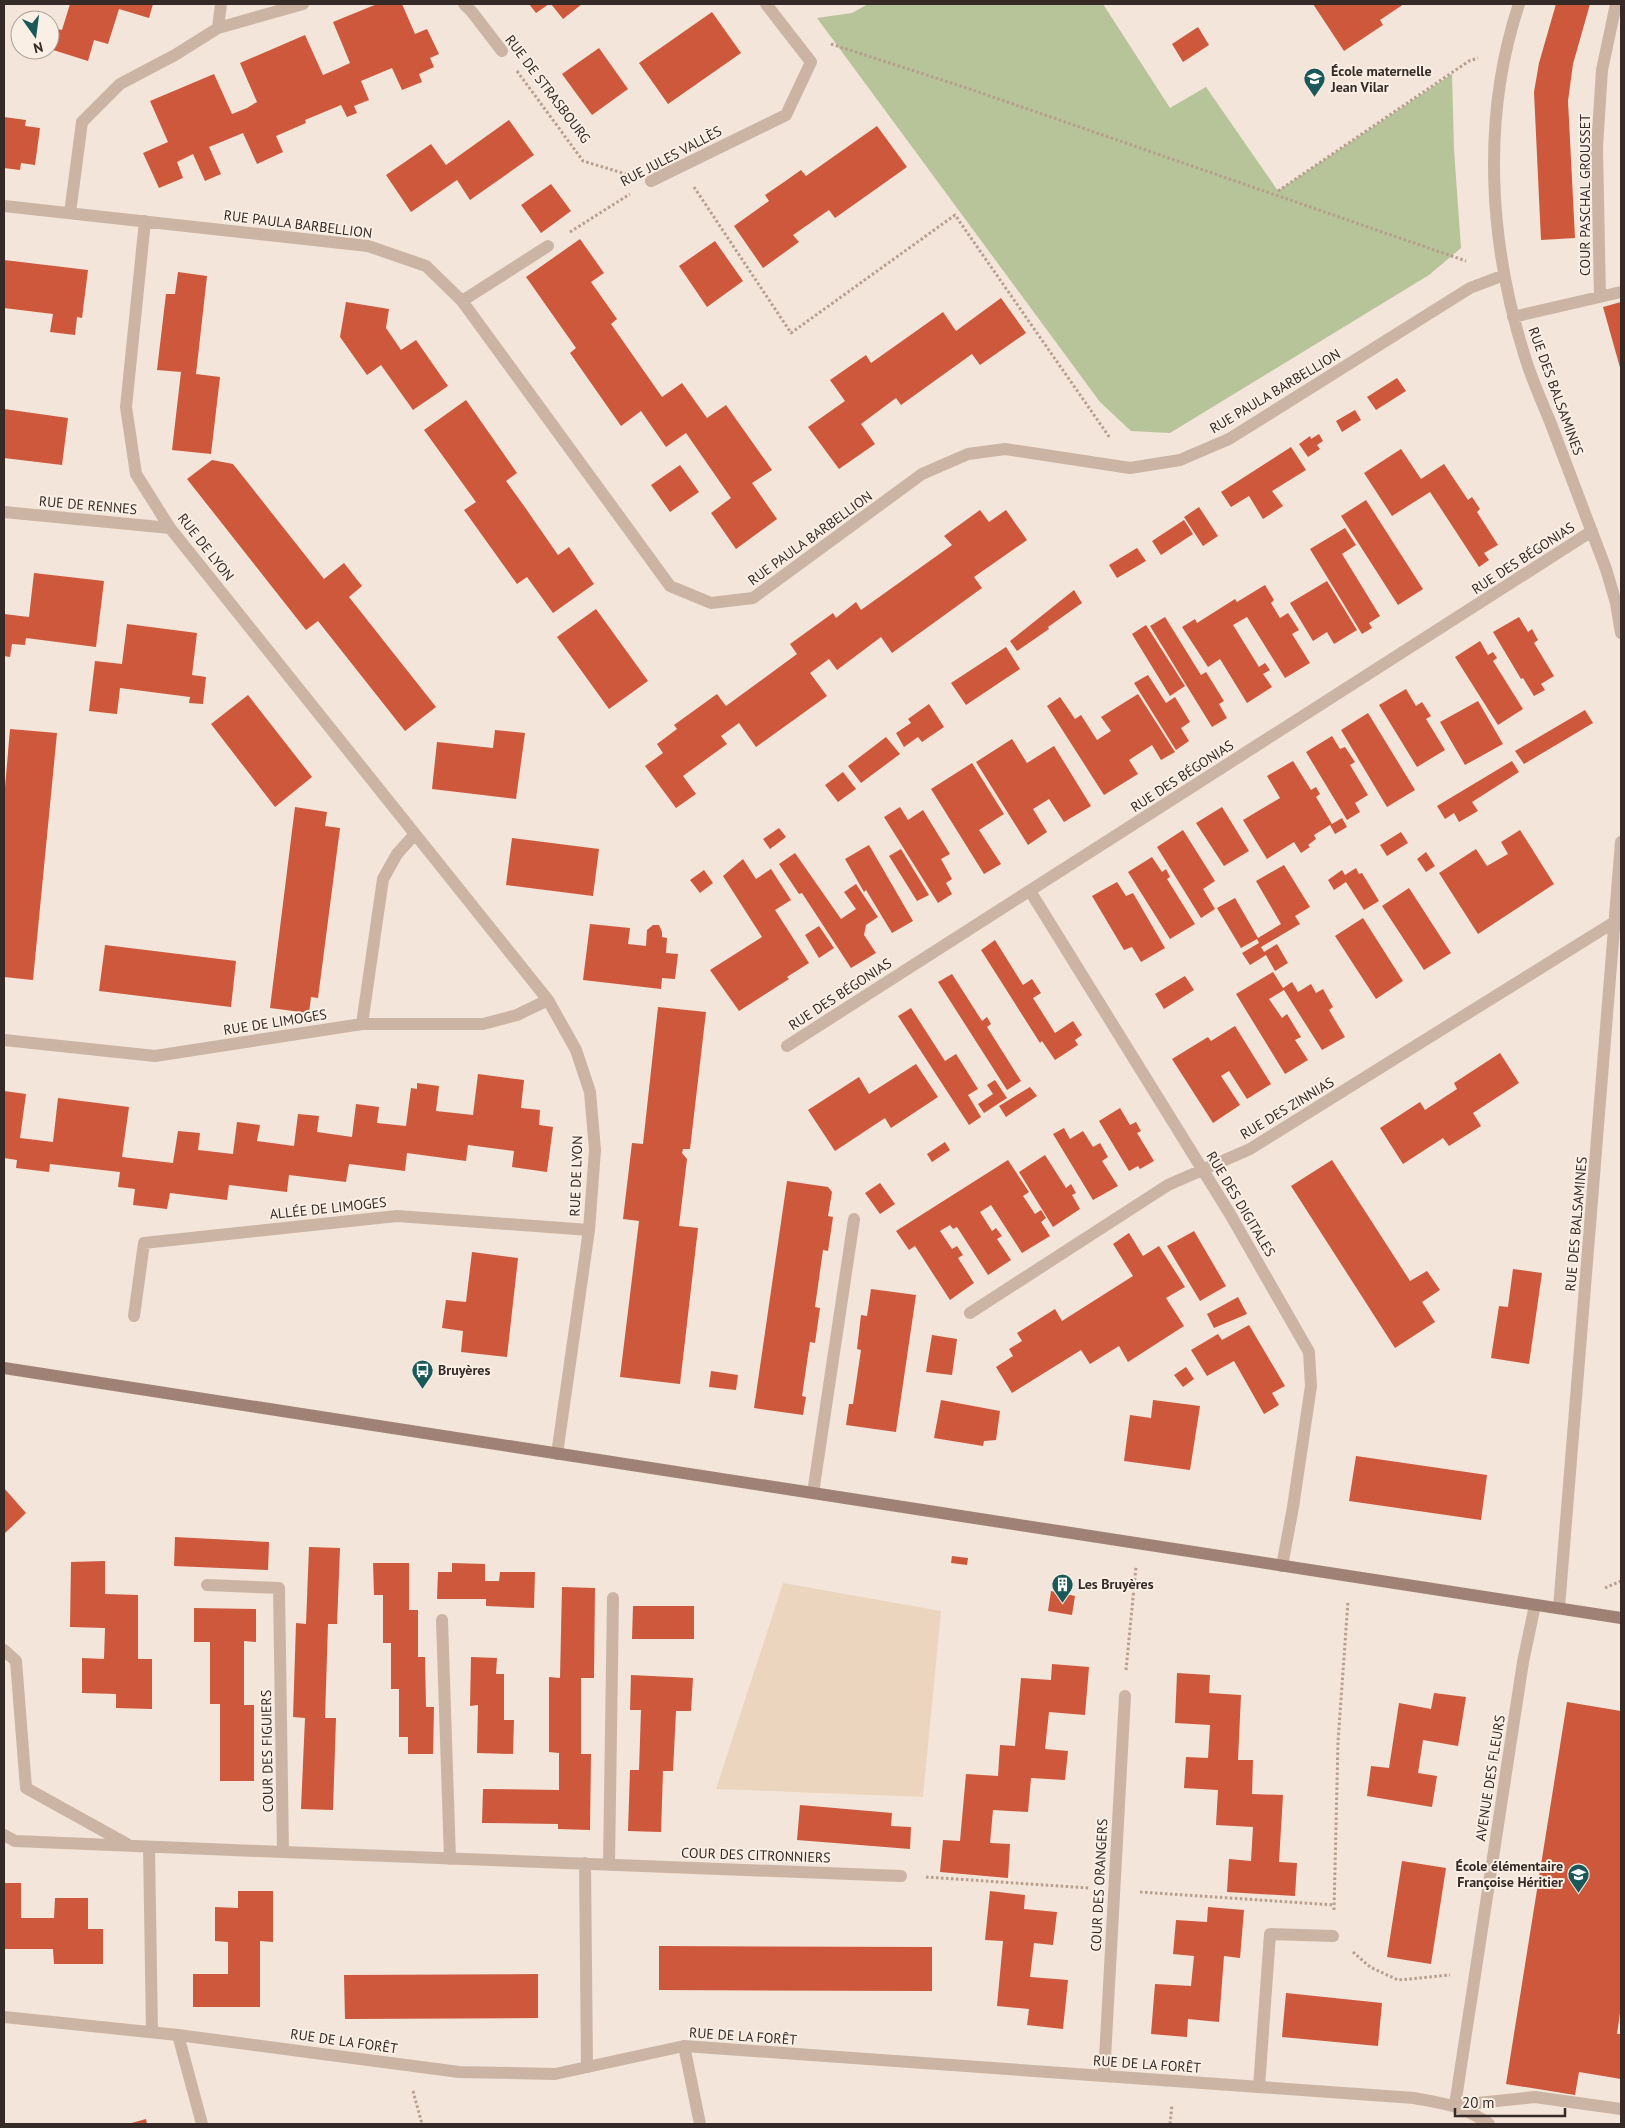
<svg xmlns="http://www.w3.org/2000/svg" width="1625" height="2128" font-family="'PT Sans',sans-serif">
<rect width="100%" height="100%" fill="#f3e5d9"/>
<path fill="#b7c398" d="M868 4H1103L1170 108 1206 87 1278 191 1452 74 1454 150 1461 248 1429 275 1170 433 1131 431 1100 402 817 18 852 13Z"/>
<path fill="#ecd5bf" d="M783 1583 941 1611 923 1797 716 1789Z"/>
<path fill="#cd583c" d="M70 4H153L149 18 119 9 108 44 94 40 88 61 50 49V27L62 30Z
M377 4H402L415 34 427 29 439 54 430 58 434 67 419 74 422 82 402 90 392 68 361 81 369 100 354 106 357 113 347 117 341 105 305 120 306 123 276 136 283 152 257 164 243 133 209 147 221 174 205 181 193 154 177 162 183 178 159 188 143 153 168 142 150 101 214 74 232 114 247 108 257 102 240 63 305 35 323 75 337 69 350 63 333 22Z
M529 4H549L536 13Z
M551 4H582L563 19Z
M1313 4H1404L1380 20 1383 25 1344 51Z
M1556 4H1590L1573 64 1568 101 1575 238 1541 240 1534 92 1539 63Z
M712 12 741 53 668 104 639 63Z
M1198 27 1209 45 1183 62 1172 44Z
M599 48 628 89 592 115 562 74Z
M4 117 26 120 25 126 40 128 35 165 21 163 20 170 4 168Z
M509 120 534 155 470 200 457 180 411 212 386 175 431 144 446 165Z
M877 126 907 167 835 218 829 210 793 235 799 242 763 268 734 226 769 201 765 195 784 182 801 170 806 176Z
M551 184 571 211 541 233 521 205Z
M580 239 604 273 591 282 617 319 611 324 662 397 682 383 707 418 726 405 772 470 752 483 777 519 736 549 711 513 731 498 686 433 666 447 641 411 621 426 570 353 576 348 526 277Z
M715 241 743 281 707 307 679 266Z
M4 260 88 270 82 318 77 317 75 335 50 332 53 314 4 308Z
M178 272 207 276 196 374 220 377 211 454 172 450 181 372 157 370 166 294H175Z
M1001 298 1026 333 980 365 972 354 901 405 896 398 861 424 875 444 839 469 808 427 845 401 830 380 866 355 871 363 943 312 956 331Z
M346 302 389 309 386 328 401 350 416 340 448 386 413 410 381 365 367 375 340 337Z
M1621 302V371L1603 307Z
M1397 378 1406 391 1376 410 1367 397Z
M466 400 517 473 506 481 524 506 558 555 569 547 594 584 553 613 527 577 517 584 464 510 476 502 424 430Z
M4 409 68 418 62 465 4 458Z
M1355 410 1361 420 1342 432 1336 421Z
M1319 434 1323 441 1317 445 1320 449 1308 457 1299 444 1310 436 1311 439Z
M1291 447 1306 470 1272 491 1283 506 1263 519 1249 496 1231 507 1221 492Z
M1401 449 1421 479 1444 464 1468 500 1472 497 1480 509 1477 512 1498 545 1484 553 1489 560 1479 567 1430 492 1392 516 1364 473Z
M212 460 233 464 324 579 344 563 362 586 349 597 436 707 405 731 318 621 306 630 187 479Z
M680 465 699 492 670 512 651 485Z
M1366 500 1423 589 1398 605 1341 516Z
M1199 507 1218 536 1203 546 1184 517Z
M980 510 989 522 1006 510 1027 540 974 577 982 588 892 653 881 637 837 670 829 659 810 673 827 696 756 747 739 723 721 736 727 744 683 776 696 794 676 808 645 766 663 753 657 744 677 729 674 725 717 694 726 706 797 654 790 644 833 613 836 618 856 602 861 610 952 545 944 536Z
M1184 520 1193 534 1161 555 1152 541Z
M1345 528 1356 545 1342 554 1380 616 1369 623 1372 628 1362 634 1310 549Z
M1137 548 1146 561 1117 578 1109 565Z
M34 573 104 581 96 647 26 638 25 645 12 644 10 657 4 656V614L29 617Z
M1327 581 1357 630 1334 644 1327 632 1313 641 1290 603Z
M1265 585 1274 600 1271 603 1280 618 1288 613 1299 630 1292 634 1310 663 1285 678 1247 617 1233 625 1259 667 1265 663 1270 670 1263 674 1272 687 1247 703 1220 659 1208 667 1182 627 1195 619 1197 623 1235 599 1237 602Z
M1074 590 1082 603 1048 627 1049 629 1017 651 1010 641Z
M596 609 648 681 609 709 557 637Z
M1165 617 1201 675 1206 672 1224 701 1219 704 1227 718 1212 727 1150 626Z
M1519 617 1528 632 1532 629 1538 640 1534 643 1554 676 1541 684 1545 690 1534 696 1523 678 1521 679 1493 632Z
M127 624 197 633 192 675 206 677 203 704 189 703 190 697 120 688 117 714 89 711 95 661 122 664Z
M1146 625 1185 686 1170 696 1132 634Z
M1480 641 1488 655 1493 652 1497 658 1493 661 1523 709 1498 725 1455 657Z
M1006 647 1020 669 966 705 951 683Z
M1148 675 1166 703 1175 697 1190 722 1181 728 1189 741 1176 750 1134 683Z
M1406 689 1416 706 1422 702 1431 716 1426 719 1445 750 1417 767 1379 705Z
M1138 694 1175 752 1161 760 1152 745 1129 760 1138 774 1104 795 1047 706 1060 697 1075 719 1081 715 1097 740 1111 731 1101 717Z
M248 695 312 777 275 807 211 724Z
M1478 701 1503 744 1465 765 1440 722Z
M929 704 944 727 922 742 918 737 904 747 896 733 911 723 908 719Z
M1585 710 1593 723 1524 764 1515 751Z
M1368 713 1415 790 1387 807 1341 730Z
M10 729 57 733 33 980 4 977V799Z
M495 730 525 733 516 799 432 789 437 742 493 748Z
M1332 736 1340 749 1345 747 1355 762 1350 765 1368 795 1355 803 1360 812 1347 820 1306 752Z
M886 737 900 754 861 783 848 766Z
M1012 739 1027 763 1054 746 1091 806 1064 822 1049 799 1033 809 1047 832 1028 845 976 762Z
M1293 761 1311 790 1316 787 1320 794 1316 797 1332 824 1342 818 1347 827 1335 834 1330 825 1314 835 1316 839 1308 845 1310 847 1301 853 1294 842 1267 859 1243 820 1280 798 1267 776Z
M1512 761 1519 772 1472 802 1478 811 1459 822 1454 813 1445 819 1437 806Z
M972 763 1004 814 979 830 1001 864 984 874 931 789Z
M843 772 856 789 838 802 825 785Z
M295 807 327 812 325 826 340 828 318 998 311 997 309 1013 270 1008Z
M900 807 908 820 923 810 950 854 941 859 952 879 946 883 952 894 938 903 884 817Z
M1222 807 1249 851 1224 866 1196 823Z
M779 828 786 837 770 849 763 839Z
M1183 830 1215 881 1203 889 1215 909 1201 918 1157 847Z
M1520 830 1554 884 1478 934 1439 873 1476 849 1487 866 1508 854 1501 842Z
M1401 832 1408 843 1387 856 1380 845Z
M512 838 599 849 593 896 506 885Z
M869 845 913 921 892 933 866 890 864 892 845 859Z
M901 849 929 895 917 901 889 856Z
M1426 852 1435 866 1426 872 1417 859Z
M795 853 841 919 856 909 844 892 856 884 878 917 866 925 864 935 876 953 851 968 802 893 799 894 779 864Z
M1152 857 1162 872 1166 869 1170 877 1167 879 1195 924 1170 939 1128 872Z
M743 859 756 879 771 869 791 900 775 910 809 963 787 977 789 979 739 1011 710 970 762 937 723 876Z
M1284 865 1310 907 1295 916 1300 924 1261 947 1264 952 1277 944 1288 963 1275 971 1266 955 1250 965 1242 953 1259 943 1257 939 1241 948 1217 908 1235 898 1258 938 1281 924 1256 881Z
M1356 868 1359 874 1362 873 1379 901 1364 910 1346 882 1334 890 1328 880 1342 870 1345 875Z
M704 870 713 883 700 893 690 880Z
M1117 882 1126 896 1133 893 1165 948 1141 962 1132 947 1124 950 1092 896Z
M1409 888 1451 953 1424 970 1382 906Z
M1363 918 1403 981 1376 999 1335 936Z
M590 924 630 928 628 944 646 946 647 930 653 925H659L662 932V937L667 938 666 953 678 954 675 979 662 978 661 989 583 980Z
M819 926 834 948 819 958 805 935Z
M995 940 1023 985 1032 979 1041 993 1033 998 1055 1033 1073 1021 1082 1035 1075 1040 1078 1045 1055 1060 1042 1041 1040 1043 981 950Z
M105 945 236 961 231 1007 99 991Z
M1273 972 1283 988 1292 982 1298 992 1311 984 1316 993 1323 989 1333 1007 1329 1010 1345 1037 1322 1050 1284 990 1269 999 1282 1018 1287 1014 1301 1037 1295 1040 1308 1060 1285 1074 1236 994Z
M952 974 982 1021 987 1017 991 1024 987 1027 1021 1081 1007 1090 938 982Z
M1185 976 1194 990 1164 1009 1155 994Z
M658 1007 706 1012 690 1149H683L682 1153 687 1159 679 1226 698 1228 680 1384 620 1377 639 1221 623 1219 632 1143 643 1144Z
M911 1008 945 1061 956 1054 978 1089 968 1095 981 1117 969 1125 898 1016Z
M1235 1026 1271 1084 1247 1099 1229 1071 1221 1076 1240 1105 1213 1123 1172 1059 1208 1037 1211 1041Z
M1500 1053 1519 1083 1473 1113 1481 1126 1449 1146 1443 1138 1403 1164 1380 1128 1420 1102 1425 1110 1457 1089 1454 1083Z
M916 1064 938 1097 891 1128 885 1118 835 1151 808 1110 859 1077 869 1094Z
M478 1074 524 1080 521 1108 540 1110 539 1125 553 1127 547 1172 512 1167 514 1151 468 1145 466 1161 407 1153 405 1171 349 1164 346 1182 289 1175 287 1192 229 1185 227 1200 170 1193 167 1209 133 1205 135 1189 118 1187 120 1172 50 1164 49 1172 16 1168 17 1160 4 1158V1091L26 1094 20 1138 53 1142 58 1098 129 1107 122 1157 173 1163 178 1131 200 1133 198 1150 233 1154 237 1122 260 1125 257 1141 294 1146 298 1114 319 1116 317 1132 352 1137 356 1104 379 1107 377 1123 406 1126 411 1088 417 1089V1083L439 1086 436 1111 473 1115Z
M995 1080 1007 1098 984 1113 978 1104 993 1094 987 1085Z
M1030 1087 1037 1096 1006 1117 999 1106Z
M1120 1108 1130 1125 1136 1122 1141 1131 1137 1133 1154 1161 1140 1169 1138 1166 1129 1171 1099 1121Z
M1064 1128 1070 1139 1083 1131 1093 1147 1100 1143 1108 1157 1102 1161 1118 1186 1093 1200 1053 1134Z
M945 1142 950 1150 932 1162 927 1154Z
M1045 1155 1066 1188 1071 1184 1076 1193 1072 1195 1080 1209 1053 1227 1019 1172Z
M1008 1160 1029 1192 1023 1196 1035 1214 1041 1210 1046 1218 1041 1222 1050 1236 1022 1253 991 1205 980 1212 992 1231 996 1228 1002 1236 997 1239 1011 1260 988 1275 957 1227 953 1229 950 1225 940 1231 952 1249 957 1246 963 1255 958 1258 974 1283 950 1300 915 1246 909 1250 896 1231Z
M1332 1160 1410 1281 1427 1271 1440 1290 1422 1302 1435 1322 1395 1348 1291 1186Z
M787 1181 828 1187 832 1192 828 1216 833 1217 828 1251 823 1250 815 1307 820 1308 815 1343 810 1342 802 1396 806 1397 803 1415 754 1408Z
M880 1183 895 1204 880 1214 865 1193Z
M1194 1231 1226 1286 1200 1301 1167 1246Z
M1129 1233 1143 1256 1159 1246 1185 1287 1166 1298 1184 1326 1128 1362 1119 1346 1090 1364 1081 1350 1012 1393 996 1367 1013 1356 1009 1349 1022 1341 1017 1333 1055 1309 1062 1321 1133 1276 1113 1244Z
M472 1252 518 1258 507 1357 461 1352 463 1331 442 1328 446 1300 466 1302Z
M1513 1269 1542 1273 1529 1364 1491 1358 1499 1306 1508 1307Z
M871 1289 916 1295 896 1432 846 1425 849 1404H853L861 1350 857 1349 861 1315 867 1316Z
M1238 1297 1247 1314 1214 1328 1207 1314Z
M1249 1325 1285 1386 1272 1393 1279 1405 1264 1414 1234 1361 1207 1376 1191 1350 1218 1334 1222 1340Z
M932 1335 957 1339 952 1375 926 1372Z
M1186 1367 1194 1379 1183 1387 1174 1375Z
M711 1371 738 1375 736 1390 709 1387Z
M941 1400 1000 1411 996 1440 984 1441 983 1446 934 1438Z
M1153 1400 1200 1406 1190 1470 1124 1461 1130 1415 1151 1418Z
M1356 1456 1487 1475 1481 1520 1349 1501Z
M4 1488 26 1513 4 1534Z
M175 1537 269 1542 268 1570 174 1566Z
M309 1547 340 1548 337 1624H328L325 1718H336L333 1810 301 1809 305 1718 293 1717 296 1623 306 1624Z
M952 1556 968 1558 967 1565 951 1563Z
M105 1561V1594L138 1595V1659H152V1709L116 1708V1694L82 1693V1658L104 1659 105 1628 70 1627 71 1562Z
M373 1563H409V1610H418V1657H425L426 1707H434L433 1754H408V1737H399V1689H391V1643H383V1595H374Z
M452 1563 485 1564V1581H499L500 1572H535L534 1608 486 1606V1599H437L438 1572H452Z
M562 1587 595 1588 594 1678H581V1754H591L590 1830 558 1829V1824L482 1823 483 1789 559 1790V1753L549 1752V1677L560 1678Z
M1051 1591 1075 1596 1072 1615 1048 1611Z
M633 1606H694V1639H632Z
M194 1608 256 1609V1642L244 1641V1705H254V1781H220V1704H210V1642H194Z
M471 1657 497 1658 496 1674H504V1720H514L513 1754 477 1753 478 1705 470 1706Z
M1052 1664 1089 1667 1085 1715 1049 1712 1045 1749 1068 1751 1065 1780 1031 1778 1028 1812 993 1810 990 1843 1010 1844 1008 1878 940 1872 943 1840 960 1841 966 1774 998 1776 1000 1745 1015 1746 1021 1678 1051 1680Z
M1177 1673 1210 1675 1209 1693 1241 1695 1238 1760H1253L1252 1794 1283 1795 1279 1862 1297 1863 1295 1896 1227 1892 1229 1859 1251 1861 1253 1827 1216 1825 1218 1790 1184 1788 1186 1757 1208 1758 1210 1725 1175 1723Z
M631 1675 693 1678 691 1711H676L673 1771H663L661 1832 628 1831 630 1770H639L641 1710H630Z
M1434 1693 1466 1697 1458 1746 1423 1740 1418 1773 1437 1776 1432 1807 1367 1796 1371 1766 1389 1768 1399 1703 1431 1709Z
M1567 1702 1621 1711V2006L1617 2034H1621V2079L1579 2072 1575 2095 1506 2084Z
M800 1805 892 1813 891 1826 911 1827 910 1849 797 1840Z
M1402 1861 1446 1868 1431 1964 1387 1957Z
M4 1883H21V1918H54L55 1898H88V1929H103V1964H54L53 1949H4Z
M238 1891H273V1942L260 1941V2007H193V1974H228V1942L215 1941V1907L238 1908Z
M990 1891 1025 1895 1024 1909 1057 1912 1053 1945 1034 1943 1030 1977 1068 1980 1063 2029 1027 2025 1029 2009 997 2006 1003 1941 985 1940Z
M1208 1907 1244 1910 1240 1958 1224 1956 1219 2022 1188 2019 1187 2037 1151 2034 1155 1984 1191 1986 1194 1956 1173 1954 1176 1920 1207 1922Z
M659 1946 932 1947V1991L659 1990Z
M538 1974V2018L345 2019 344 1975Z
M1286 1993 1382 2003 1378 2046 1282 2037Z
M146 2119 147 2124H128Z"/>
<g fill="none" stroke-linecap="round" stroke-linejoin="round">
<path stroke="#b79e8e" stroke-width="3" stroke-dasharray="2.5 2.5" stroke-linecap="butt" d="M831 44 967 88 1466 261
M517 71 583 161 626 174
M694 187 791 333 955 215 1110 438
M1278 191 1469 61 1478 58
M570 232 630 194
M1605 1588 1621 1581
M1126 1670 1136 1567
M926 1877 1089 1888
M1140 1892 1334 1905
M1334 1910 1338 1742 1348 1601
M1353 1952 1370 1967 1398 1980 1450 1975
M413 2091 422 2124
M1170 2124 1172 2105"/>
<path stroke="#cbb4a4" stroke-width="12" d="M134 1316 144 1243 397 1216 589 1230
M813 1493 854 1219
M442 1620 450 1859
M4 1650 16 1661 26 1788 127 1844
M4 1835 15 1841 283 1852 279 1588 207 1585
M149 1847 152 2032
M283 1852 901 1876
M585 1863 587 2067
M609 1864 613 1598
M178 2035 202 2124
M684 2046 700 2124
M1104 2076 1125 1696
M1259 2087 1270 1934 1333 1936"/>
<path stroke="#cbb4a4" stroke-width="12" d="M464 4 472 12 502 51
M1519 4C1481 118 1489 244 1525 357 1532 380 1542 402 1551 424 1570 473 1588 521 1606 569L1616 603 1621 633
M218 28 221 4
M651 181 786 115 811 62 766 4
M4 206 368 246 426 266 462 301 670 586 711 603 753 598 922 474 968 454 1005 449 1130 468 1180 460 1229 439 1470 288 1504 275
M70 213 82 122 120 84 175 55 218 28 303 4
M145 221 126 407 136 474 170 528 548 1000 576 1050 590 1092 595 1150 589 1230 557 1454
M1600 297 1597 147 1602 70 1616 4
M462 301 548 246
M1513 317 1621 292
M4 512 170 528
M1030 891 1230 1214 1309 1352 1311 1386 1293 1507 1282 1566
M362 1024 383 879 397 854 415 834
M4 1040 155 1056 362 1024H483L517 1015 548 1000
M787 1046 1592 531
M970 1313 1168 1185 1250 1149 1616 921
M1559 1608 1621 842
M4 2017 178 2035 459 2072 555 2074 684 2046 1414 2098C1445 2104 1462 2105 1489 2124
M1455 2105 1523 1662 1535 1605
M1458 2105 1535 2097 1621 2109"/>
<path stroke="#9f8275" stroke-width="12" d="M4 1368 1621 1618"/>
</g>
<defs>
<symbol id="school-pin" viewBox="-11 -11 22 30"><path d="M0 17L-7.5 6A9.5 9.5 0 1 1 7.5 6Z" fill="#19595a" stroke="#faefe5"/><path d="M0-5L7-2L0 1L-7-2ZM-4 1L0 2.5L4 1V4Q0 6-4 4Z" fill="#fff"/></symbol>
<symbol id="bus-pin" viewBox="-11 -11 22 30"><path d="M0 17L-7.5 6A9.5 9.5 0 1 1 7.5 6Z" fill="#19595a" stroke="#faefe5"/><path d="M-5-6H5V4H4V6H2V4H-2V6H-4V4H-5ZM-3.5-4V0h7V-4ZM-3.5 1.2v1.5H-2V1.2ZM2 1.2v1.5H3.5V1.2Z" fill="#fff"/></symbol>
<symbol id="building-pin" viewBox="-11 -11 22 30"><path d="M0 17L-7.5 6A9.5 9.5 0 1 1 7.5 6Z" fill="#19595a" stroke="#faefe5"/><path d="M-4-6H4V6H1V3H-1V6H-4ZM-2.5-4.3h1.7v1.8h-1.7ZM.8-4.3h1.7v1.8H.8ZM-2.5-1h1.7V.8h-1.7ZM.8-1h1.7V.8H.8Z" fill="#fff"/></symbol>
</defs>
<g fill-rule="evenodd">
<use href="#school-pin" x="1302" y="66" width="25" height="34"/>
<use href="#bus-pin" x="410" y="1358" width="25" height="34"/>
<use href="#building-pin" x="1050" y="1572" width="25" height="34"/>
<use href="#school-pin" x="1566" y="1862" width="25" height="34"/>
</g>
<g text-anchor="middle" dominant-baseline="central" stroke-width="4" stroke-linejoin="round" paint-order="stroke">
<g font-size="14" font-weight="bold" fill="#362a26" stroke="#faefe5" text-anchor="start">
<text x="1331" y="71">École maternelle<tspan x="1331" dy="16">Jean Vilar</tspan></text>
<text x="438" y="1370">Bruyères</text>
<text x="1078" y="1584">Les Bruyères</text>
<text x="1563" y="1866" text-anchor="end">École élémentaire<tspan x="1563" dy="16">Françoise Héritier</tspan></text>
</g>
<g font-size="14" fill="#362a26" stroke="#faefe5">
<text transform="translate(548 89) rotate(53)">RUE DE STRASBOURG</text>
<text transform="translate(671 156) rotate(-28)">RUE JULES VALLÈS</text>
<text transform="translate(1585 195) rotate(-90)">COUR PASCHAL GROUSSET</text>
<text transform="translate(298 224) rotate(7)">RUE PAULA BARBELLION</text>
<text transform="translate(1275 391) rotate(-31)">RUE PAULA BARBELLION</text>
<text transform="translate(1556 391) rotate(70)">RUE DES BALSAMINES</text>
<text transform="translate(88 505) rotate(5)">RUE DE RENNES</text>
<text transform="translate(810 538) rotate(-36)">RUE PAULA BARBELLION</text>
<text transform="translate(206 547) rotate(52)">RUE DE LYON</text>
<text transform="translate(1523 558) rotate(-33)">RUE DES BÉGONIAS</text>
<text transform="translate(1182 776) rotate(-33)">RUE DES BÉGONIAS</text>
<text transform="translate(840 994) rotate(-33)">RUE DES BÉGONIAS</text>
<text transform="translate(275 1022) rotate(-9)">RUE DE LIMOGES</text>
<text transform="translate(1287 1108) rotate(-31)">RUE DES ZINNIAS</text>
<text transform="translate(576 1176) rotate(-88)">RUE DE LYON</text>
<text transform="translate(1241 1204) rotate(59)">RUE DES DIGITALES</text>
<text transform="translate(328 1208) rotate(-6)">ALLÉE DE LIMOGES</text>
<text transform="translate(1576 1224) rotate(-85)">RUE DES BALSAMINES</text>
<text transform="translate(267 1751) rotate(-91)">COUR DES FIGUIERS</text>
<text transform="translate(1490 1778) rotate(-81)">AVENUE DES FLEURS</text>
<text transform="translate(756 1855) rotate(2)">COUR DES CITRONNIERS</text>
<text transform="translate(1099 1885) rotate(-87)">COUR DES ORANGERS</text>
<text transform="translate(743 2036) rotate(4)">RUE DE LA FORÊT</text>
<text transform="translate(344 2041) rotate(8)">RUE DE LA FORÊT</text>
<text transform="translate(1147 2064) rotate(4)">RUE DE LA FORÊT</text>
</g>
</g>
<rect width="1625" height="2128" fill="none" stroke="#362a26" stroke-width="10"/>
<g transform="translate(35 35) rotate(166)"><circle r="24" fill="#faefe5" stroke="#aca099"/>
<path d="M0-4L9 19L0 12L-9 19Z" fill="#19595a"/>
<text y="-8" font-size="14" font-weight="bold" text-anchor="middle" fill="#362a26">N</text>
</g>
<path d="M1455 2108v8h110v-8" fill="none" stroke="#362a26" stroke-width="2.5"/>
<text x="1462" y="2108" font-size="15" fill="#362a26" stroke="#faefe5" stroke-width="4" paint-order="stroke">20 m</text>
</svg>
